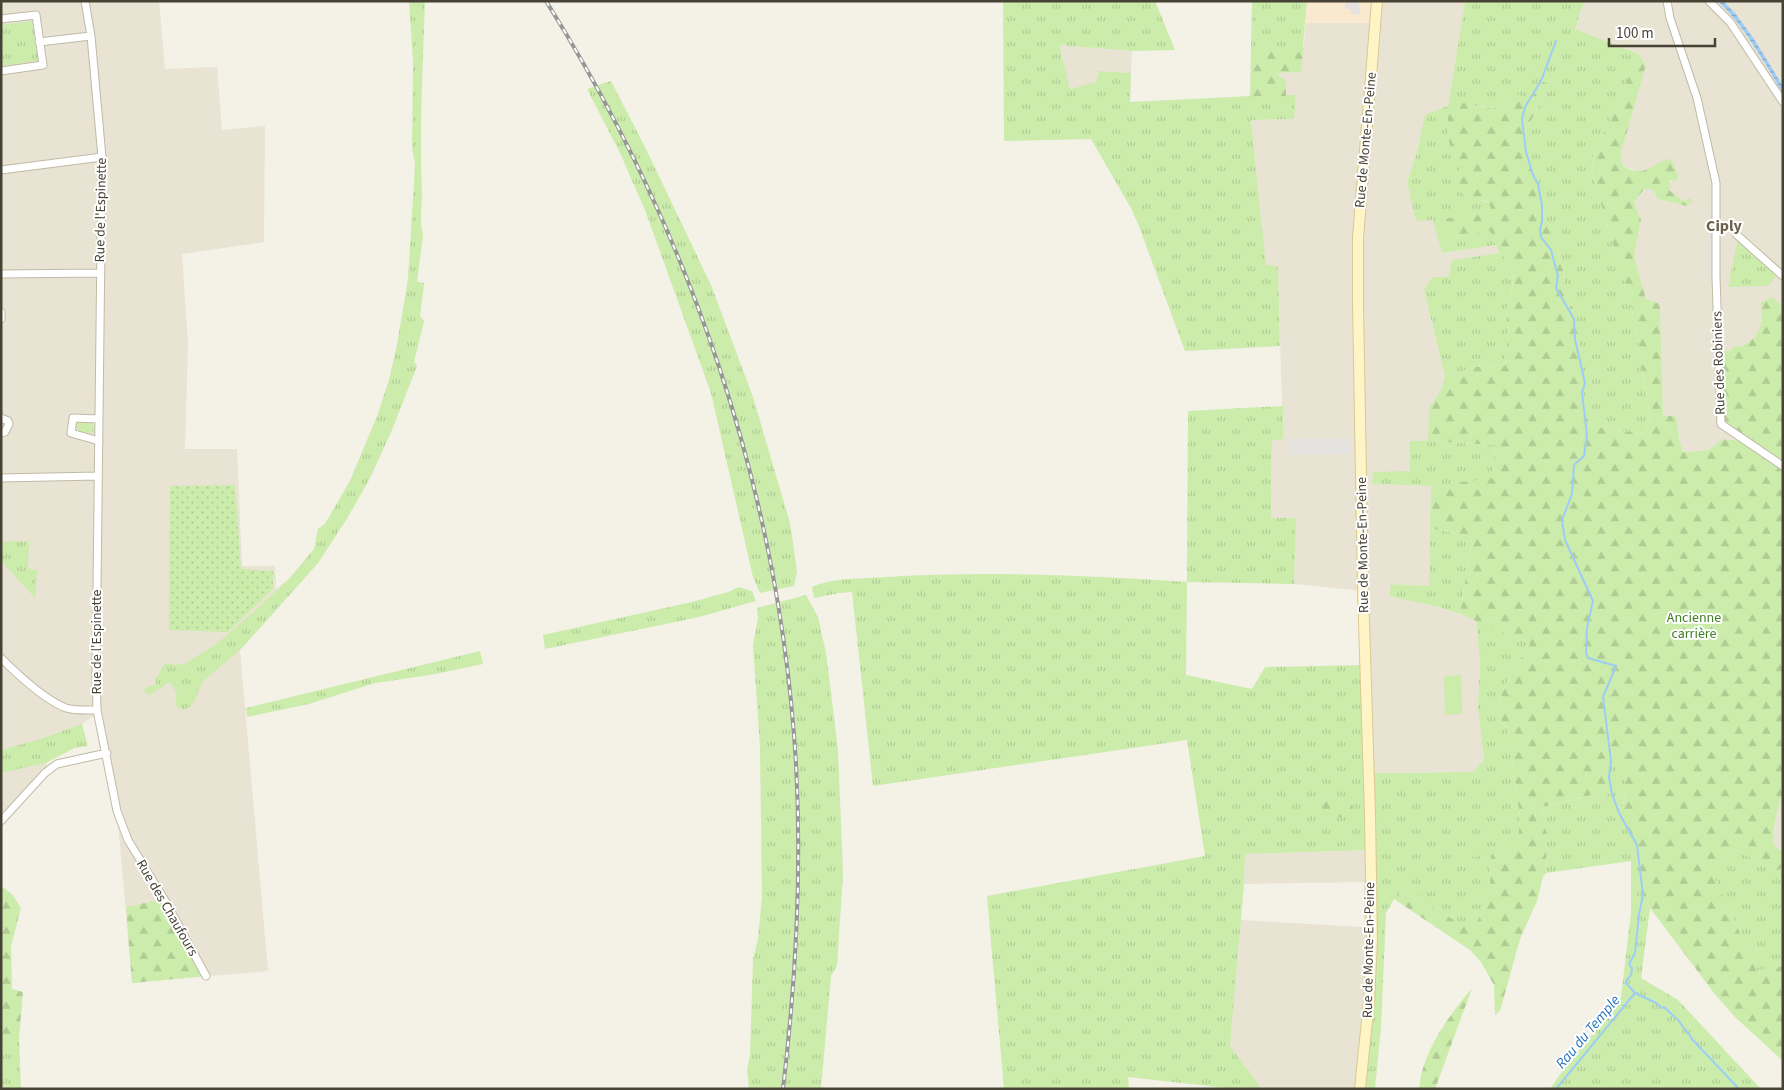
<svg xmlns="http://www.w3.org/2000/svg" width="1784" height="1090" font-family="'Source Sans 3',sans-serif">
<defs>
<pattern id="grass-tufts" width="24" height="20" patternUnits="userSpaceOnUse" patternTransform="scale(1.25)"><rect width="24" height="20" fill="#cbecab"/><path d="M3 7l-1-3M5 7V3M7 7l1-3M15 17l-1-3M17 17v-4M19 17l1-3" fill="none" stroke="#b0cc94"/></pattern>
<pattern id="forest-firs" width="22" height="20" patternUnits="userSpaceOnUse" patternTransform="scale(1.25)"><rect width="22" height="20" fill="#cbecab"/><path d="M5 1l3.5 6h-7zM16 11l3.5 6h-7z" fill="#b0cc94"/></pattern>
<pattern id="garden-dots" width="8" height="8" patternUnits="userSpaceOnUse" patternTransform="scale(1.25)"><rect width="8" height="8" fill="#cbecab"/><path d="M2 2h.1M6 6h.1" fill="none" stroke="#b0cc94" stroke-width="1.8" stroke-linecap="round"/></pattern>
<pattern id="water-rules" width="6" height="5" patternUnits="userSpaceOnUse" patternTransform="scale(1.25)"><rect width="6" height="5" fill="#9dcdf6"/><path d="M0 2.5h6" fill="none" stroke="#82a8c8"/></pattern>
</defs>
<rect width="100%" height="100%" fill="#f4f1e6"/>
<path fill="#e9e3d4" d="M1 1H159L165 69 217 67 222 130 265 126 264 242 182 254 188 342 185 449H237L242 566H275L276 589 289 579 314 549 318 529 325 524 350 481 378 414 389 380 397 345 408 280 424 283 420 316 424 321 414 362 417 366 391 432 369 480 346 520 318 563 240 650 268 971 132 983 117 811 99 712 82 724 40 739 3 750 1 748Z
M1377 1H1465L1448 106 1419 139 1416 156 1407 182 1433 219 1442 253 1496 245 1499 253 1452 260 1448 277 1424 290 1445 376 1441 390 1429 409 1428 441H1410V472H1373V484L1431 486 1429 586 1392 584 1389 595 1439 607 1476 620 1480 660 1478 709 1484 760 1473 772 1369 773 1363 591 1294 584 1296 518H1271L1272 441 1283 439 1278 266H1266L1251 120 1294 119 1296 96H1286V81L1275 73 1301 72 1306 23H1376Z
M1584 1H1783V307L1777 301 1761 305 1762 323 1755 337 1741 347 1735 346 1729 351H1719L1743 441 1723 439 1710 450 1683 452 1679 438 1676 416H1663L1660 304 1646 299 1634 256 1641 220 1634 202 1644 189H1652L1658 199 1686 206 1685 203 1669 190V182L1674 179 1661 162 1654 167 1640 172 1623 166 1621 159V153L1646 65 1639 54 1575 29Z
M1058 45 1132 51 1131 73 1099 71 1096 82 1070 89Z
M46 763 51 768 1 821V773Z
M1783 792V851L1775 847 1772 841 1777 812Z
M1371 850 1372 940 1360 1089H1262L1230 1046 1240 920 1364 927V882L1244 884 1245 854Z"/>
<path fill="#f8e9cf" d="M1307 1H1377L1376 23H1306Z"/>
<path fill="url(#grass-tufts)" d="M409 1H425C423 65 419 129 422 193 422 207 419 221 423 235L417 282 424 283 420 316 424 321 414 362 417 366 391 432 369 480 346 520 318 563 240 650 203 681 194 702 188 708 181 710C174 704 175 701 177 693L170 682 148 696 144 689 149 686H153L156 683V679L165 663 175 665 184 664 215 645 242 622 289 579 314 549 318 529 325 524 350 481 378 414 389 380 397 345 408 280 415 165 412 147 413 61Z
M1003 1H1155L1175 50 1132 51 1059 45 1070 89 1096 82 1099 71 1131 73 1130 102 1250 96 1296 95 1294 119 1251 120 1266 265 1278 266 1280 346 1185 351 1140 229 1132 210 1091 139 1004 141Z
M1252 1H1307L1303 47H1251Z
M1465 1H1584L1575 29 1639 54 1592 159 1593 176 1632 309 1650 415 1646 434 1594 427 1584 415 1582 393 1585 383 1579 356 1573 308 1561 289 1565 278 1551 227 1543 213 1538 184 1533 175 1526 152 1523 134 1547 93V84L1541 81 1525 107 1508 100 1493 109 1478 105 1464 163V196L1488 202 1491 208 1490 213 1441 219 1450 237 1490 231 1496 245 1442 253 1433 220 1416 221 1407 182 1416 156 1425 115 1448 106Z
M32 21 38 61 1 66V25Z
M611 81 645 147 711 285 753 397 790 523 797 572 794 586 760 593 753 577 711 393 645 210 620 153 587 89Z
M1738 238 1776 276 1768 286 1728 287Z
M1499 253 1515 266 1511 294 1506 311 1508 331 1505 366 1476 367 1445 376 1424 290 1432 277H1448L1452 260Z
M1283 406V439L1272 441 1271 518H1296L1294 584 1187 582 1186 675 1252 689 1265 667 1366 665 1370 773 1473 772 1484 760 1478 709 1480 660 1476 620 1530 644C1514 669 1501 685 1497 714L1508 730 1520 817 1518 842 1515 850 1508 855 1495 853 1491 855 1490 884 1482 913 1472 931 1420 901 1413 889H1404L1394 899 1386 913 1381 1027 1375 1089H1360L1367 1023 1370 850 1245 854 1244 884 1230 1046 1262 1089H1235L1128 1077 1129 1089H1004L987 896 1205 856 1187 740 873 786 852 592 839 593 814 598 812 587C835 577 862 579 887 577 987 571 1087 575 1187 582L1188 411Z
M84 421 91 422 94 426V431L90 433 79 431 76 427 78 423Z
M1410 441H1428L1495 445 1493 479 1431 486 1372 484 1373 472 1410 471Z
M1430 528 1472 537 1460 614 1439 607 1389 596 1391 584 1429 586Z
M29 541 28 569 37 570 35 598 1 561V542Z
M739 587 752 591 756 601 699 617 545 649 543 635 692 602 728 592Z
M806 595 818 617 826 653 838 750 843 875 837 965 831 976 821 1089H749L747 1070 750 1055 753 959 758 939 762 897 760 746 753 645 758 618 757 608Z
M480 651 483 664 430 675 375 683 309 704 247 717 246 708Z
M82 724 88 746 74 748 46 763 1 773V750L40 739Z
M1610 751C1613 755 1619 759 1621 763 1627 775 1627 803 1619 814L1637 845 1643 895 1650 908 1641 978 1678 1000 1761 1089H1550L1568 1063 1616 1006 1621 997 1631 912V861L1546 873 1547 850 1541 813 1544 807 1600 793C1609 777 1612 769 1610 751Z
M1736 849 1772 870 1783 869V966L1757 971 1708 864Z
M1 1037 19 1038 21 1089H1Z"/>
<path fill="url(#forest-firs)" d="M1251 47H1304L1301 72 1276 73 1286 81V96H1250Z
M1639 54 1646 65 1621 153V159L1623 166C1643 177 1648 168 1666 159L1671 160 1674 164 1678 177 1676 181 1670 180 1669 182 1671 186 1669 190 1685 202 1689 198 1693 201 1686 206 1658 199 1652 189H1644L1634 202 1641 220 1634 256 1646 299 1660 304 1663 416H1676L1679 438 1683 452 1709 450 1723 439 1743 441 1721 424 1719 351H1729L1735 346 1741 347 1755 337 1762 323 1761 305 1762 302 1772 297 1783 307V792C1780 802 1768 840 1776 847 1778 849 1780 850 1783 851V867L1779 870H1772L1736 849 1709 865 1757 971 1783 966V1061L1734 1016 1714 993 1650 908 1643 895 1637 845 1619 813C1628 802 1626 779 1621 765 1620 760 1614 756 1611 752L1609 777 1612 794 1600 793 1543 807 1541 813 1547 834 1546 873 1543 877 1537 901 1520 939 1500 1011 1495 1015 1494 985 1481 962 1470 950 1394 899 1404 889H1413L1420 896V901L1472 930 1482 913 1490 884 1491 855 1494 853 1508 855 1515 850 1518 842 1520 817 1508 730 1497 714C1501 685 1514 669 1530 644L1460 614 1472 537 1430 528 1431 486 1493 478 1495 445 1428 441 1429 408 1441 390 1445 376 1476 367 1505 366 1508 331 1506 311 1511 294 1515 266 1499 253 1490 231 1450 237 1442 233 1440 219 1489 213 1491 208 1487 201C1469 198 1459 198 1453 178L1464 163 1456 162C1446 144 1448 125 1448 106L1465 103 1493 109 1508 100 1513 93 1522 96 1526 106 1541 81 1548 84 1547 93 1523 134 1526 152 1533 175 1538 184 1543 213 1551 227 1565 278 1561 289 1573 308 1579 328V356L1585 383 1582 397 1584 415 1594 427 1646 434 1650 415 1632 309 1593 176 1592 159Z
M1352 796V818L1324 816 1323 797Z
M1 886 12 894 21 908 11 946 12 989 23 992 19 1038 1 1037Z
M164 899 206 976 132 983 126 907Z
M1472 988 1435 1089H1419C1422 1051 1449 1016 1472 988Z"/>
<path fill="url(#garden-dots)" d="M235 485 241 569 273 571V589L228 632 169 630 170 486Z"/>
<path fill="#cbecab" d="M1461 675 1462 714 1445 715 1444 676Z
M1466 848a9 9 0 1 1 18 0a9 9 0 1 1-18 0Z"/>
<path fill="#e5e3df" d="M1345 1H1359L1360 15 1351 14V10L1345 8Z
M1716 211V274H1710L1709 212Z
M1350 438 1351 454 1289 455V439Z"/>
<path fill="url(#water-rules)" d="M1718 1H1723L1735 13 1754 39 1783 86V93C1763 61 1745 27 1718 1Z"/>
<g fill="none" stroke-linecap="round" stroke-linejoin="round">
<path stroke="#9dcdf6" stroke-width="2" d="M1635 993 1656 1003 1662 1008 1664 1007 1679 1021 1685 1030 1690 1035 1691 1038 1739 1089
M1556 1089 1635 993 1626 983 1627 980 1631 975 1632 968 1629 964 1635 953 1639 915 1643 895 1637 845 1619 813 1612 794 1609 777 1611 761 1603 697 1616 666 1588 658 1586 653 1587 628 1593 601 1565 540 1562 520 1572 494 1574 465 1584 456 1587 435 1582 393 1585 383 1575 339 1574 319 1556 288 1558 276 1551 250 1541 237 1540 231 1542 221V205L1538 184 1533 175 1526 152 1522 119 1525 107 1541 81 1556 41"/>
<defs>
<path id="street" d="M85 1 91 36 102 157 96 675 97 710 117 811 128 840 164 899 206 976
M1667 1 1670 18 1697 98 1716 183V277L1721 424 1783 466
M1709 1 1730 22 1783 102
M1 19 36 15 43 65 1 71
M39 42 91 36
M1 170 102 157
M1737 235 1783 276
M1 274 100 273
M1 312V319
M1 418 8 421 9 424 5 432 1 433
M99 441 71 433 73 418 99 419
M1 478 98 476
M1 658C17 674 45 700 66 708 76 711 87 710 97 710
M1 821 45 773 57 764 107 753"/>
<path id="secondary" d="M1360 1089 1369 1001 1372 940 1370 814 1363 590 1358 304V238L1377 1"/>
</defs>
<use href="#street" stroke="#c1baa8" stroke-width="9"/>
<use href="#secondary" stroke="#d8ca92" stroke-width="12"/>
<use href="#street" stroke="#fff" stroke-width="7"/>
<use href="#secondary" stroke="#fff4c6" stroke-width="10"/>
<defs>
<path id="rail" d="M546 1C690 231 780 492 796 764 802 873 796 980 783 1089"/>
</defs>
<use href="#rail" stroke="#969696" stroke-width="4"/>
<use href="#rail" stroke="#fff" stroke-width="2" stroke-dasharray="5.5" stroke-linecap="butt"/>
</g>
<g text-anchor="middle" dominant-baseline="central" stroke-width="4" stroke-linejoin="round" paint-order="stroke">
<g font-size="14" fill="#484235" stroke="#fff">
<text transform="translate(1366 140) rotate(-85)">Rue de Monte-En-Peine</text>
<text transform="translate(101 210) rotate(-89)">Rue de l'Espinette</text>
<text transform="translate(1719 363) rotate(-92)">Rue des Robiniers</text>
<text transform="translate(1363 545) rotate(-91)">Rue de Monte-En-Peine</text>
<text transform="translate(97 642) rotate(-90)">Rue de l'Espinette</text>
<text transform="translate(167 908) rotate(60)">Rue des Chaufours</text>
<text transform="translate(1369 950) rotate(-89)">Rue de Monte-En-Peine</text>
</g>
<g font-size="14" fill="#407f23" stroke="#fff">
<text x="1694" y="618">Ancienne<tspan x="1694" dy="16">carrière</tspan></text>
</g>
<g font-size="15" font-style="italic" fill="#2574bd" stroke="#fff">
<text transform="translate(1588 1032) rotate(-50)">Rau du Temple</text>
</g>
<g font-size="16" font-weight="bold" fill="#6c604b" stroke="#fff">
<text x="1724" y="226">Ciply</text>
</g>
</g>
<rect width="1784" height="1090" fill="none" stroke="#484235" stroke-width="5"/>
<path d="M1609 38v8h106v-8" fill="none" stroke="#484235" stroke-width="2.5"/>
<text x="1616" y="38" font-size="15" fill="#484235" stroke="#ffffff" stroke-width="4" paint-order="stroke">100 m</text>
</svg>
